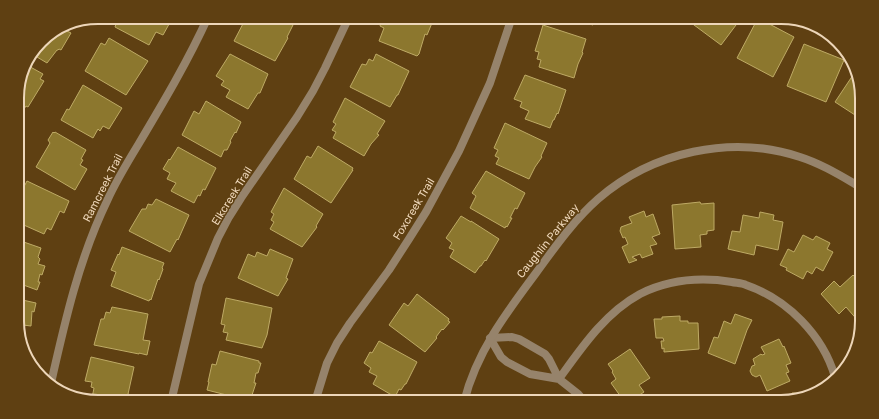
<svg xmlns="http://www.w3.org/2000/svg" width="879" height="419" font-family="Rubik,sans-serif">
<rect width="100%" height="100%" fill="#5f4012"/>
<path fill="#8c772e" stroke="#beaa65" d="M118 17H173L163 35 156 32 149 45 115 27 116 24 115 23Z
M251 17H277L293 25 287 37 288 38 275 61 234 41 246 18 250 20Z
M383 17 432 18 430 23H432L427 35 425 34 419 54 417 56 379 41 384 28 380 26Z
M565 17H597L595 24H594L593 25Z
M694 17H742L721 45 690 22Z
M758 18 794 37 773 77 737 58Z
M64 25 69 28 67 31 71 33 61 50 59 49 58 50H57L47 63 32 54 44 37Z
M543 25 586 39 582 52 583 53 578 64 574 78 539 67 541 60 537 59 539 52 535 51Z
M109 38 148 61 126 95 85 71 101 43 105 45Z
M804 44 844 60 826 102 787 86Z
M230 54 268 74 260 93H258L248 109 226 97 230 90 221 85 224 81 216 76Z
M376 54 409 71 398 95H397L390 107 350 87 362 64 366 65 369 59 373 61Z
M25 64 43 74 40 79 44 81 28 107 26 106 24 109H22L17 106V93Z
M855 72 861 87V107L860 106 855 115 835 102Z
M525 75 566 90 558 114 557 113 554 120H553L550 128 525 119 529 111 520 107 522 102 514 99Z
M83 85 122 108 109 129 103 126 100 131 98 129 93 138 61 120 67 109 69 110Z
M345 98 385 121 377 134 379 135 371 144 364 156 333 138 336 132 332 130 336 124 333 122Z
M206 101 241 122 236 133 235 132 230 141 231 142 227 150H224L221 157 182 135 194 111 199 114Z
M505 123 547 143 541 156 542 157 535 167 529 179 496 164 499 158 495 156 498 150 494 148Z
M53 132 54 133 55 132 86 150 81 159 83 160 80 165 87 169 75 190 36 167 50 143 48 140Z
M318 146 353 168 352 170H353L331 203 294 179 307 156 311 158Z
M178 147 216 168 205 190 203 189 200 196 198 195 194 203 171 191 176 183 167 179 170 173 163 169 169 159 170 160Z
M486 171 525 193 517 209 515 208 510 218H512L507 227 506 226 505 228 470 208 476 196 472 193Z
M27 181 69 201 64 213 60 211 51 230 47 228 44 234 17 222V200Z
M284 188 323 214 316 226 317 227 302 247 270 229 274 222 271 220 274 214 271 212Z
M156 199 189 215 178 240 177 239 170 252 129 231 142 209H146L148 204 152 205Z
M700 202 701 204 714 203V230L707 231V234L700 235 701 247 675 249 672 205Z
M644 211 646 217 653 214 660 234 652 237 657 244 650 246 653 254 642 258 640 254 632 257 637 260 629 263 622 247 628 244 625 237 623 238 620 231 621 227 632 223 629 217Z
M760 212 774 215 773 220 783 222 778 250 756 245 754 255 728 249 732 231 740 232 743 215 759 218Z
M461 216 471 222V221L499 239 486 261 485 260 481 266H480L475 273 450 257 454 250 449 248 452 243 446 238Z
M803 235 813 240 816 236 830 243 827 249 833 252 823 271 816 267 812 274 807 271 803 279 786 270 787 268 780 265 788 249 794 252Z
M18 240 41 248 38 257 40 259 38 264 45 266 42 275 40 274 38 282H40L37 290 18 283Z
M122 247 164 263 162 268 163 269 159 280 158 279 151 300 150 299 149 301 111 286 116 272 111 270 118 254 119 255Z
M270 249 293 259 286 278 288 279 278 296 238 278 248 254 255 257 257 252 267 256Z
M853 275 862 284V321L860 323 846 307 839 314 821 294 834 281 840 287Z
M417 294 449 319 448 321 450 322 443 330 442 329 436 337 437 338 425 352 389 325 404 303 408 306Z
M226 298 272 308 267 335 262 348 226 340 228 333 223 332 225 325 221 324Z
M18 299 36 303 34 312 32 311 31 326 23 325 22 331 20 330 19 334Z
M112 307 148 314 143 340 150 341 147 355 139 353V354L94 345 101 319H104L106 312 110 313Z
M735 314 752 320 747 330 735 364 708 353 714 337 718 338 724 321 731 324Z
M680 316V321H688V323H698L699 349 664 352V348L662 349 661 341H664L663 338H656L654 319H662V317Z
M779 339 783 347 784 346 791 363 786 365 789 372 786 373 790 381 767 391 760 375 756 377 752 375 750 371 752 366 755 365 753 359 761 354 762 355 765 354 761 347Z
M379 341 417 362 406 384H405L401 390 399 389 395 397 373 384 377 376 369 372 371 368 364 363 370 352 372 353Z
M630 349 650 378 639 385 644 392 629 402H627L623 396 621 397 611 383 616 379 612 372 613 371 608 364Z
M220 351 259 361V363H261L258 373H256L254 383H256L250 401 207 390 209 382H208L212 364 216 365Z
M91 357 134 367 128 394 131 395 130 402H109L92 398 94 388 91 387 92 382 85 381Z
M792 393H809V394L786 402H774V399H792Z"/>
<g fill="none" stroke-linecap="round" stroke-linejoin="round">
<path stroke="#96836b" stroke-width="8" d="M559 379C582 347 605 313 640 294 668 280 701 277 732 282 736 283 742 283 746 285 787 299 823 335 835 377
M559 379 530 374 507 362 501 357 490 338 512 337 519 339 545 354 549 359 559 379 578 394 585 402
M51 383C65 321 79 259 107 201 116 181 127 163 138 145 163 103 188 61 208 17
M171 402 199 284 218 238 229 217 241 198 297 117 313 91 325 68 349 17
M315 402 327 363 337 343 350 323 389 270 409 239 426 212 459 151 490 83 512 17"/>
<path stroke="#96836b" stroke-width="8" d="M464 402C476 353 506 313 536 273 555 247 574 220 598 199 652 152 731 134 800 157 822 164 841 176 862 188"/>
</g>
<g text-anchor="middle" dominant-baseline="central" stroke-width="3" stroke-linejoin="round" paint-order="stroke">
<g font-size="11" fill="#edd6b9" stroke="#5f4012">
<text transform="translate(103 188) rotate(-63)">Ramcreek Trail</text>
<text transform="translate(232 196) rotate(-58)">Elkcreek Trail</text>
<text transform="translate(414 209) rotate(-59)">Foxcreek Trail</text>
<text transform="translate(548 241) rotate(-51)">Caughlin Parkway</text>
</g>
</g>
<path d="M0 0H879V419H0ZM98 24H781A74 74 0 0 1 855 98V321A74 74 0 0 1 781 395H98A74 74 0 0 1 24 321V98A74 74 0 0 1 98 24Z" fill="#5f4012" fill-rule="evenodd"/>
<path fill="none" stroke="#edd6b9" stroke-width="2" d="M98 24H781A74 74 0 0 1 855 98V321A74 74 0 0 1 781 395H98A74 74 0 0 1 24 321V98A74 74 0 0 1 98 24Z"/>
</svg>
